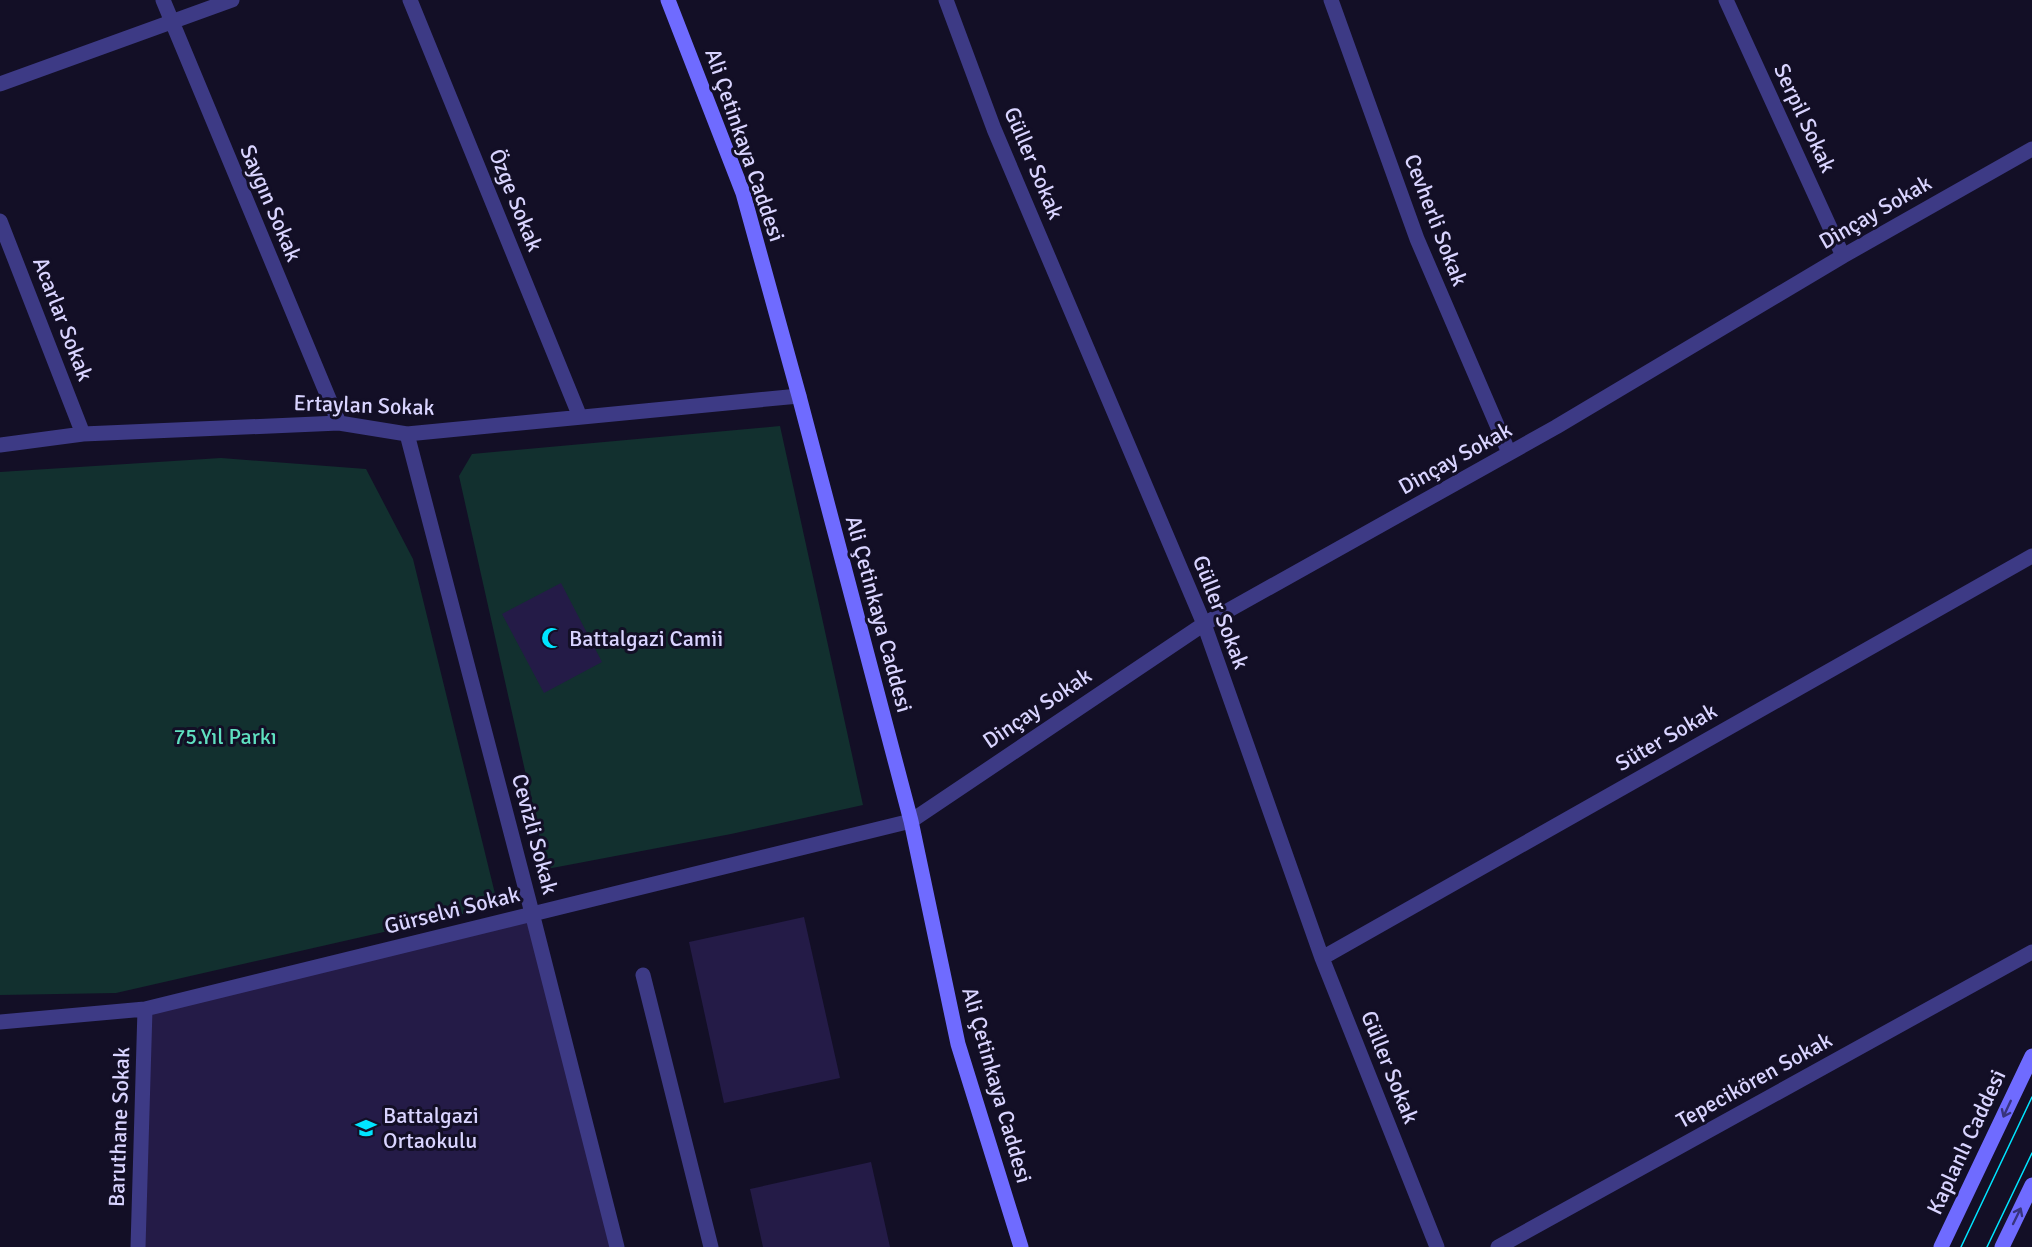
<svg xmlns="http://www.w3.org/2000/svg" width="2032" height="1247" font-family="Signika,sans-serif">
<rect width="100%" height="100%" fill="#130f26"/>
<path fill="#12302f" d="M780 426 863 805 731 834 547 869 459 476 472 454Z
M221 458 366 469 413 559 498 906 116 993 0 995V472Z"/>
<path fill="#241b47" d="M561 583 602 662 544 693 502 614Z
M532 913 617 1247H144L145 1009Z
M804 917 840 1078 724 1103 689 942Z
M871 1162 890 1247H763L750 1189Z"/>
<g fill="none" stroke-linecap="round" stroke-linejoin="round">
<path stroke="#3d3a85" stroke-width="15" d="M643 975 711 1247"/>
<path stroke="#3d3a85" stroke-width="15" d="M163 0 339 423
M410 0 580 417
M946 0 994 129 1204 624 1322 958 1437 1247
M1331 0 1417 239 1509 453
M1726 0 1843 256
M0 84 232 0
M0 221 83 434
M407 434 532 913 617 1247
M0 445 83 434 339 423 407 434 799 396
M1322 958 2032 556
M0 1022 145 1009 911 821 1204 624 1556 427 1843 256 2032 149
M138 1247 145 1009
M1498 1247 2032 952"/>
<path stroke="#6f6bff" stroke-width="15" d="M668 0 743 193 799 396 911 821 958 1044 1021 1247
M1941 1247 2032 1056
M2002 1247 2032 1185"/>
<path stroke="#00e5ff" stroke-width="1.5" d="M1961 1247 2032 1097
M1987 1247 2032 1153"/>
</g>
<defs><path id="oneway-shaft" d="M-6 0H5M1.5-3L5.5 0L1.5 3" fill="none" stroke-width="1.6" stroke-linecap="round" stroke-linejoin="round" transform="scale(1.5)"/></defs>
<g stroke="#38347d">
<use href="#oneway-shaft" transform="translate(2007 1109) rotate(115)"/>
<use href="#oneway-shaft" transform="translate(2017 1216) rotate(-64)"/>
</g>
<defs>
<symbol id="mosque-bare" viewBox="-9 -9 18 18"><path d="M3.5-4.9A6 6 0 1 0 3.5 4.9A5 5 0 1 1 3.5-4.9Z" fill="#00e5ff" stroke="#130f26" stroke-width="2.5" paint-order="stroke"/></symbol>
<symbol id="school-bare" viewBox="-9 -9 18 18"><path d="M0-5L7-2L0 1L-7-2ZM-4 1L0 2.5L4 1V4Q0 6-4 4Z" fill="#00e5ff" stroke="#130f26" stroke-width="2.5" paint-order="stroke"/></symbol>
</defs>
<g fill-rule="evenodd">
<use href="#mosque-bare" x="537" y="623" width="30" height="30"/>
<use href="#school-bare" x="351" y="1113" width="30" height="30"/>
</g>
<g text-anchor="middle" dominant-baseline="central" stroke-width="6" stroke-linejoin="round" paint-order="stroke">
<g font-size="22" fill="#d9d4ff" stroke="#130f26">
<text transform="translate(1805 118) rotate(65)">Serpil Sokak</text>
<text transform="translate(745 145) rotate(71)">Ali Çetinkaya Caddesi</text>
<text transform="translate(1034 163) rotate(67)">Güller Sokak</text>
<text transform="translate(516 200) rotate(68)">Özge Sokak</text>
<text transform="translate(271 203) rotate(67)">Saygın Sokak</text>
<text transform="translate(1875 212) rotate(-30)">Dinçay Sokak</text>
<text transform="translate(1436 220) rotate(69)">Cevherli Sokak</text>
<text transform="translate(63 319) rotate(69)">Acarlar Sokak</text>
<text transform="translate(364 405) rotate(2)">Ertaylan Sokak</text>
<text transform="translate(1455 458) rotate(-29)">Dinçay Sokak</text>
<text transform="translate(1221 612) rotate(69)">Güller Sokak</text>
<text transform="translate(879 614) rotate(75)">Ali Çetinkaya Caddesi</text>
<text transform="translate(1037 708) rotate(-34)">Dinçay Sokak</text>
<text transform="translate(1666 737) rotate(-30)">Süter Sokak</text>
<text transform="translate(535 834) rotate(75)">Cevizli Sokak</text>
<text transform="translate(452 910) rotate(-14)">Gürselvi Sokak</text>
<text transform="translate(1390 1067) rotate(68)">Güller Sokak</text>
<text transform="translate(1754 1080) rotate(-29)">Tepecikören Sokak</text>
<text transform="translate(997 1085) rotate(74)">Ali Çetinkaya Caddesi</text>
<text transform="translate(119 1127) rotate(-88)">Baruthane Sokak</text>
<text transform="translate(1966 1142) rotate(-65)">Kaplanlı Caddesi</text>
</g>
<g font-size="22" fill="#d9d4ff" stroke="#130f26" text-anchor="start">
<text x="569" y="638">Battalgazi Camii</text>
<text x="383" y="1115">Battalgazi<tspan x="383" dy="25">Ortaokulu</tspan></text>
</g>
<g font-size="22" fill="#5fe0c0" stroke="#130f26">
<text x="225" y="736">75.Yıl Parkı</text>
</g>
</g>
</svg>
